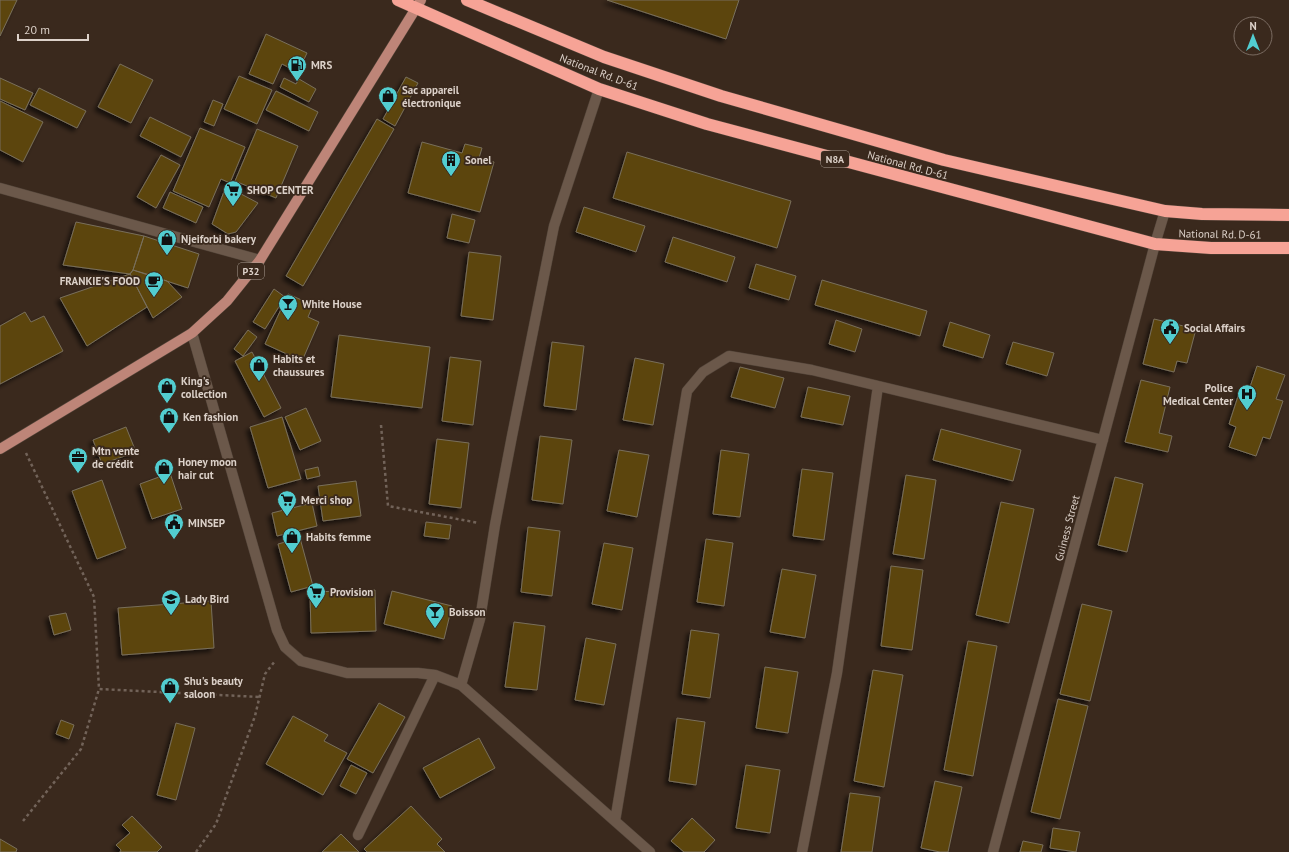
<svg xmlns="http://www.w3.org/2000/svg" width="1289" height="852" font-family="'PT Sans',sans-serif">
<defs>
<filter id="shadow"><feDropShadow dx="-3.5" dy="3.5" stdDeviation="2" flood-color="#0009"/></filter>
</defs>
<rect width="100%" height="100%" fill="#3a291d"/>
<path fill="#5b450e" stroke="#796f5b" filter="url(#shadow)" d="M0 0H17L0 36Z
M607 0H739L726 39Z
M266 34 307 53 298 72 282 64 273 84 249 74Z
M120 64 153 80 131 123 98 107Z
M239 76 272 90 257 124 224 109Z
M406 77 418 83 395 126 383 119Z
M0 78 33 93 25 110 0 99Z
M284 78 296 84 299 79 316 89 309 102 280 87Z
M39 88 86 111 77 128 30 105Z
M276 91 318 112 309 131 266 110Z
M213 100 223 104 214 126 204 122Z
M0 101 43 122 23 162 0 150Z
M150 117 191 137 181 157 140 136Z
M377 119 394 129 303 286 286 276Z
M200 128 245 147 230 183 221 179 209 207 173 191Z
M257 129 298 146 276 198 235 181Z
M422 142 462 153 465 144 482 148 479 158 494 162 480 212 408 193Z
M627 152 791 201 777 248 613 198Z
M161 155 180 165 156 208 137 197Z
M226 186 258 203 236 232 228 234 212 224Z
M170 192 203 207 196 223 163 208Z
M584 207 645 226 636 252 576 232Z
M452 214 475 220 469 243 447 238Z
M76 222 144 236 133 270 130 274 63 265Z
M144 236 199 254 188 288 133 270Z
M673 237 735 257 727 282 665 262Z
M469 252 501 256 493 320 461 316Z
M756 264 796 276 789 300 749 288Z
M133 270 150 275 154 281 158 278 167 281 182 297 153 318 130 274Z
M130 274 147 307 87 346 60 298Z
M822 280 927 311 920 336 815 305Z
M274 289 285 297 265 329 253 322Z
M288 294 313 305 308 317 319 322 302 361 265 344Z
M25 312 31 322 44 316 63 351 0 384V326Z
M1154 319 1196 329 1187 363 1177 361 1174 372 1143 364Z
M836 320 862 329 855 352 829 344Z
M950 322 990 335 983 358 943 346Z
M248 330 257 337 243 356 234 349Z
M339 335 430 347 422 408 331 397Z
M552 342 584 346 576 410 544 406Z
M1013 342 1054 353 1047 376 1006 364Z
M252 352 281 408 264 417 235 361Z
M450 357 481 361 473 425 442 421Z
M635 358 664 364 653 425 623 420Z
M1257 366 1285 375 1276 399 1283 401 1270 439 1263 437 1256 456 1229 447 1236 427 1229 424 1241 387 1249 390Z
M740 367 784 378 775 408 731 397Z
M1141 380 1170 387 1159 433 1172 436 1168 452 1125 442Z
M808 387 850 396 843 425 801 417Z
M306 408 321 441 300 450 285 417Z
M282 417 301 479 268 488 250 427Z
M126 427 136 452 102 464 93 440Z
M941 429 1021 450 1013 481 933 460Z
M540 436 572 440 563 504 532 500Z
M437 439 469 443 461 508 429 504Z
M619 450 649 455 637 517 607 511Z
M721 450 749 454 740 517 713 514Z
M318 467 320 476 307 479 305 470Z
M802 469 833 473 824 540 793 536Z
M170 473 182 509 152 519 140 484Z
M906 475 936 480 924 559 893 554Z
M1115 477 1143 484 1127 552 1098 545Z
M102 480 126 548 97 559 72 491Z
M356 481 361 516 323 521 318 486Z
M1001 502 1034 509 1009 623 976 615Z
M312 503 317 526 277 536 272 513Z
M426 522 451 525 449 539 424 536Z
M528 527 560 531 552 596 521 592Z
M300 538 313 586 291 592 278 544Z
M706 539 733 543 724 606 697 602Z
M604 543 633 548 622 610 592 604Z
M891 566 923 570 912 650 881 646Z
M782 569 816 575 805 638 770 632Z
M375 590 376 631 311 633 310 592Z
M392 591 452 606 444 639 384 624Z
M211 601 214 648 122 655 118 608Z
M1082 604 1112 611 1090 701 1060 694Z
M66 613 71 630 54 635 49 616Z
M514 622 545 626 537 690 505 687Z
M691 630 719 634 710 698 682 694Z
M586 638 616 644 604 705 575 700Z
M968 641 997 646 973 776 944 770Z
M765 667 798 672 788 733 756 728Z
M873 670 903 675 884 787 854 781Z
M1058 699 1088 706 1060 819 1031 812Z
M379 703 405 717 373 773 347 759Z
M293 716 328 735 324 741 347 753 323 795 266 764Z
M677 718 705 722 696 785 669 781Z
M61 720 74 725 69 739 56 734Z
M176 723 195 728 176 800 157 795Z
M479 738 495 768 440 798 423 768Z
M351 765 367 773 356 794 340 786Z
M746 765 780 770 770 833 736 828Z
M935 781 962 787 948 852H940L921 848Z
M850 793 880 797 872 852H841Z
M411 806 442 839 437 844 445 852H367L364 849Z
M132 816 162 847 157 852H120L121 850 116 845 130 833 122 825Z
M692 818 715 840 704 852H684L671 841Z
M1053 828 1080 832 1076 852 1050 848Z
M341 834 359 852H322Z
M0 839 17 849 16 852H0Z
M1023 841 1043 845 1041 852H1020Z"/>
<g fill="none" stroke-linecap="round" stroke-linejoin="round">
<defs>
<path id="street" d="M0 188 260 260
M192 333 277 630 285 647 301 661 347 673H418L435 675 461 685 650 852
M461 685 480 619 495 525 512 436 554 226 599 89
M615 821 687 391 703 372 729 356 812 370 1103 440
M358 835 435 675
M802 852 837 673 878 386
M993 852 1155 244 1165 211"/>
<path id="primary" d="M0 449 192 333 227 301 260 260 421 0"/>
<path id="highway" d="M398 0 599 89 707 124 1155 244 1211 248H1289
M467 0 604 57 721 96 944 160 1165 211 1202 214 1289 215"/>
</defs>
<use href="#street" stroke="#524439" stroke-width="11"/>
<use href="#primary" stroke="#524439" stroke-width="11"/>
<use href="#highway" stroke="#524439" stroke-width="13"/>
<path stroke="#726359" stroke-width="2.5" stroke-dasharray="3 3" stroke-linecap="butt" d="M381 425 388 506 479 523
M26 453 94 597 99 689 260 697
M23 821 81 749 99 689
M196 852 216 824 255 716 265 674 275 661"/>
<use href="#street" stroke="#6b584a" stroke-width="10"/>
<use href="#primary" stroke="#be8578" stroke-width="10"/>
<use href="#highway" stroke="#f6a396" stroke-width="12"/>
</g>
<defs>
<symbol id="fuel-pin" viewBox="-11 -11 22 30"><path d="M0 17L-7.5 6A9.5 9.5 0 1 1 7.5 6Z" fill="#52cdd0" stroke="#3a291d"/><path d="M-5.5-6h7V0h2V4h1.3V-2.5L3-4.5l.8-.8L6-3V5H2.5V1h-1V6h-7ZM-4.2-4.7v3.2H.2V-4.7Z" fill="#111"/></symbol>
<symbol id="shop-pin" viewBox="-11 -11 22 30"><path d="M0 17L-7.5 6A9.5 9.5 0 1 1 7.5 6Z" fill="#52cdd0" stroke="#3a291d"/><path d="M-5-2.5h2.3a2.7 3.5 0 0 1 5.4 0H5L5.5 6h-11ZM-1.5-2.5h3a1.5 2.3 0 0 0-3 0Z" fill="#111"/></symbol>
<symbol id="building-pin" viewBox="-11 -11 22 30"><path d="M0 17L-7.5 6A9.5 9.5 0 1 1 7.5 6Z" fill="#52cdd0" stroke="#3a291d"/><path d="M-4-6H4V6H1V3H-1V6H-4ZM-2.5-4.3h1.7v1.8h-1.7ZM.8-4.3h1.7v1.8H.8ZM-2.5-1h1.7V.8h-1.7ZM.8-1h1.7V.8H.8Z" fill="#111"/></symbol>
<symbol id="supermarket-pin" viewBox="-11 -11 22 30"><path d="M0 17L-7.5 6A9.5 9.5 0 1 1 7.5 6Z" fill="#52cdd0" stroke="#3a291d"/><path d="M-6-5.5h2.5l.6 2H6L4.5 2H-2.5L-4.4-4H-6ZM-1.5 3.2a1.3 1.3 0 1 0 .1 0ZM3 3.2a1.3 1.3 0 1 0 .1 0Z" fill="#111"/></symbol>
<symbol id="cafe-pin" viewBox="-11 -11 22 30"><path d="M0 17L-7.5 6A9.5 9.5 0 1 1 7.5 6Z" fill="#52cdd0" stroke="#3a291d"/><path d="M-5.5-4.5H6V0H3Q3 3.5 0 3.5H-2.5Q-5.5 3.5-5.5 0ZM3-3.2v2h1.7v-2ZM-6 4.5H4V6H-6Z" fill="#111"/></symbol>
<symbol id="bar-pin" viewBox="-11 -11 22 30"><path d="M0 17L-7.5 6A9.5 9.5 0 1 1 7.5 6Z" fill="#52cdd0" stroke="#3a291d"/><path d="M-6-5H6L.8 .8V4.5H3.5V6h-7V4.5H-.8V.8Z" fill="#111"/></symbol>
<symbol id="civic-pin" viewBox="-11 -11 22 30"><path d="M0 17L-7.5 6A9.5 9.5 0 1 1 7.5 6Z" fill="#52cdd0" stroke="#3a291d"/><path d="M-.6-6.5H3V-4.5H.6V-3L4-1V1h2V6H-6V1h2V-1L-.6-3ZM-1.2 2.5V6h2.4V2.5Z" fill="#111"/></symbol>
<symbol id="hospital-pin" viewBox="-11 -11 22 30"><path d="M0 17L-7.5 6A9.5 9.5 0 1 1 7.5 6Z" fill="#52cdd0" stroke="#3a291d"/><path d="M-5-5h3v3.5h4V-5h3V5h-3V1.5h-4V5h-3Z" fill="#111"/></symbol>
<symbol id="office-pin" viewBox="-11 -11 22 30"><path d="M0 17L-7.5 6A9.5 9.5 0 1 1 7.5 6Z" fill="#52cdd0" stroke="#3a291d"/><path d="M-6-3h4V-5.5h4V-3h4V5H-6ZM-1-4.5V-3h2v-1.5ZM-6 0V1H6V0Z" fill="#111"/></symbol>
<symbol id="school-pin" viewBox="-11 -11 22 30"><path d="M0 17L-7.5 6A9.5 9.5 0 1 1 7.5 6Z" fill="#52cdd0" stroke="#3a291d"/><path d="M0-5L7-2L0 1L-7-2ZM-4 1L0 2.5L4 1V4Q0 6-4 4Z" fill="#111"/></symbol>
</defs>
<g fill-rule="evenodd">
<use href="#fuel-pin" x="286" y="54" width="22" height="30"/>
<use href="#shop-pin" x="377" y="85" width="22" height="30"/>
<use href="#building-pin" x="440" y="149" width="22" height="30"/>
<use href="#supermarket-pin" x="222" y="179" width="22" height="30"/>
<use href="#shop-pin" x="156" y="228" width="22" height="30"/>
<use href="#cafe-pin" x="143" y="270" width="22" height="30"/>
<use href="#bar-pin" x="277" y="293" width="22" height="30"/>
<use href="#civic-pin" x="1159" y="317" width="22" height="30"/>
<use href="#shop-pin" x="248" y="354" width="22" height="30"/>
<use href="#shop-pin" x="156" y="376" width="22" height="30"/>
<use href="#hospital-pin" x="1236" y="383" width="22" height="30"/>
<use href="#shop-pin" x="158" y="406" width="22" height="30"/>
<use href="#office-pin" x="67" y="446" width="22" height="30"/>
<use href="#shop-pin" x="153" y="457" width="22" height="30"/>
<use href="#supermarket-pin" x="276" y="489" width="22" height="30"/>
<use href="#civic-pin" x="163" y="512" width="22" height="30"/>
<use href="#shop-pin" x="281" y="526" width="22" height="30"/>
<use href="#supermarket-pin" x="305" y="581" width="22" height="30"/>
<use href="#school-pin" x="160" y="588" width="22" height="30"/>
<use href="#bar-pin" x="424" y="601" width="22" height="30"/>
<use href="#shop-pin" x="159" y="676" width="22" height="30"/>
</g>
<g text-anchor="middle" dominant-baseline="central" stroke-width="3.5" stroke-linejoin="round" paint-order="stroke">
<g fill="#3a291d" stroke="#ab9f95" stroke-width="1">
<rect x="821" y="151" width="28" height="16" rx="3"/>
<rect x="238" y="263" width="26" height="16" rx="3"/>
</g>
<g font-size="10" font-weight="bold" fill="#dcd1c9">
<text x="835" y="159">N8A</text>
<text x="251" y="271">P32</text>
</g>
<g font-size="11" font-weight="bold" fill="#dcd1c9" stroke="#3a291d" text-anchor="start">
<text x="311" y="65">MRS</text>
<text x="402" y="90">Sac appareil<tspan x="402" dy="13">électronique</tspan></text>
<text x="465" y="160">Sonel</text>
<text x="247" y="190">SHOP CENTER</text>
<text x="181" y="239">Njeiforbi bakery</text>
<text x="140" y="281" text-anchor="end">FRANKIE'S FOOD</text>
<text x="302" y="304">White House</text>
<text x="1184" y="328">Social Affairs</text>
<text x="273" y="359">Habits et<tspan x="273" dy="13">chaussures</tspan></text>
<text x="181" y="381">King's<tspan x="181" dy="13">collection</tspan></text>
<text x="1233" y="388" text-anchor="end">Police<tspan x="1233" dy="13">Medical Center</tspan></text>
<text x="183" y="417">Ken fashion</text>
<text x="92" y="451">Mtn vente<tspan x="92" dy="13">de crédit</tspan></text>
<text x="178" y="462">Honey moon<tspan x="178" dy="13">hair cut</tspan></text>
<text x="301" y="500">Merci shop</text>
<text x="188" y="523">MINSEP</text>
<text x="306" y="537">Habits femme</text>
<text x="330" y="592">Provision</text>
<text x="185" y="599">Lady Bird</text>
<text x="449" y="612">Boisson</text>
<text x="184" y="681">Shu's beauty<tspan x="184" dy="13">saloon</tspan></text>
</g>
<g font-size="11" fill="#dcd1c9" stroke="#3a291d">
<text transform="translate(599 72) rotate(21)">National Rd. D-61</text>
<text transform="translate(908 165) rotate(15)">National Rd. D-61</text>
<text transform="translate(1220 234) rotate(1)">National Rd. D-61</text>
<text transform="translate(1067 528) rotate(-75)">Guiness Street</text>
</g>
</g>
<g transform="translate(1253 36)"><circle r="19" fill="#3a291d" stroke="#7b6c62"/>
<path d="M0-3L7 15L0 10L-7 15Z" fill="#52cdd0"/>
<text y="-6" font-size="11" font-weight="bold" text-anchor="middle" fill="#dcd1c9">N</text>
</g>
<path d="M18 34v6h70v-6" fill="none" stroke="#dcd1c9" stroke-width="2"/>
<text x="24" y="34" font-size="12" fill="#dcd1c9" stroke="#3a291d" stroke-width="3" paint-order="stroke">20 m</text>
</svg>
